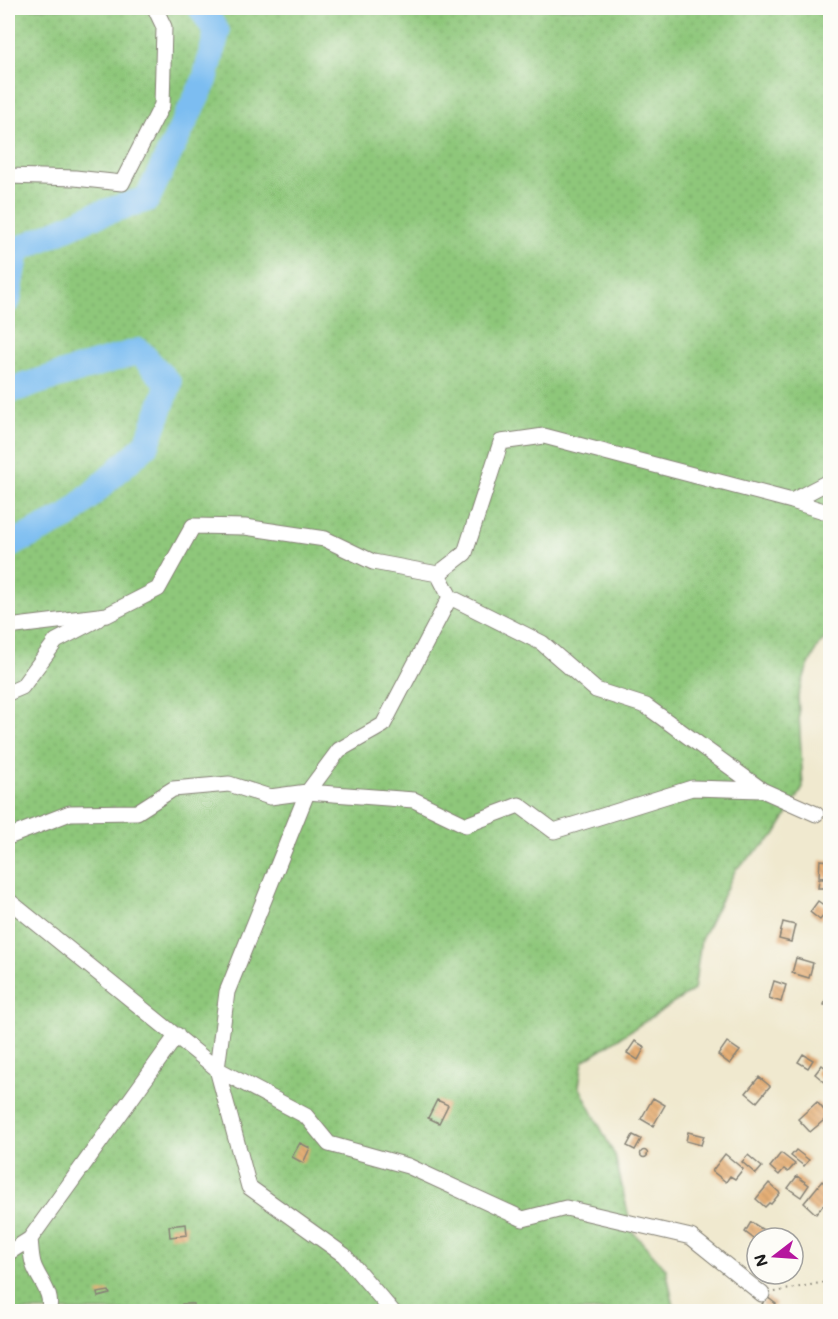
<svg xmlns="http://www.w3.org/2000/svg" width="838" height="1319" font-family="Mali,sans-serif">
<defs>
<pattern id="grass-dots" width="8" height="8" patternUnits="userSpaceOnUse" patternTransform="scale(1.5)"><rect width="8" height="8" fill="#8ec77a"/><path d="M2 2h.1M6 6h.1" fill="none" stroke="#7aaa69" stroke-width="1.8" stroke-linecap="round"/></pattern>
<pattern id="building-back-hatch" width="6" height="6" patternUnits="userSpaceOnUse" patternTransform="scale(1.5)"><rect width="6" height="6" fill="#e5af76"/><path d="M-1 5l2 2M0 0l6 6M5-1l2 2" fill="none" stroke="#c49666"/></pattern>
</defs>
<rect width="100%" height="100%" fill="#fdfcf7"/>
<filter id="ink" filterUnits="userSpaceOnUse"><feTurbulence type="fractalNoise" baseFrequency=".0167" numOctaves="2"/><feDisplacementMap in="SourceGraphic" scale="12" xChannelSelector="R" yChannelSelector="G"/><feConvolveMatrix kernelMatrix="1 2 1 2 8 2 1 2 1" color-interpolation-filters="sRGB"/></filter>
<filter id="wash" filterUnits="userSpaceOnUse"><feTurbulence type="fractalNoise" baseFrequency=".008" numOctaves="4" result="noise"/><feDisplacementMap in="SourceGraphic" scale="24" xChannelSelector="R" yChannelSelector="G"/><feGaussianBlur stdDeviation="1.35" result="paint"/><feColorMatrix in="noise" values="0 0 0 0 0 0 0 0 0 0 0 0 0 0 0 0 0 1.4 0 .05"/><feComposite in="paint" operator="in"/></filter>
<g filter="url(#wash)">
<rect width="100%" height="100%" fill="#f0e9cf"/>
<path fill="url(#grass-dots)" stroke="#55724b" stroke-width="1.5" d="M8 8H830V633L818 646 806 671 798 696 803 788 775 835 736 869 701 940 694 990 583 1061 579 1086 615 1156 632 1231 666 1269 675 1311H8Z"/>
<g fill="none" stroke-linecap="round" stroke-linejoin="round">
<path stroke="#7bbdf1" stroke-width="26" d="M8 300 17 250 93 216 147 199 205 80 217 32 201 8
M8 391 139 351 169 384 147 444 68 516 8 546"/>
</g>
<g id="blocks">
<path fill="url(#building-back-hatch)" d="M820 860 830 861V878L819 877Z
M819 879H826V888H818Z
M818 901 829 909 820 920 810 912Z
M783 922 795 925 791 942 779 939Z
M796 958 813 963 809 978 792 973Z
M774 981 786 985 781 1002 769 998Z
M830 984V1006L824 1005Z
M635 1041 645 1047 638 1060 627 1053Z
M727 1042 740 1051 730 1064 718 1055Z
M803 1054 813 1060 808 1068 798 1062Z
M822 1065 830 1071V1080L827 1084 815 1074Z
M759 1077 770 1086 757 1102 746 1093Z
M653 1098 665 1105 653 1126 641 1119Z
M437 1100 448 1105 439 1123 428 1118Z
M817 1102 829 1116 810 1132 798 1119Z
M688 1132 704 1136 701 1145 686 1141Z
M633 1135 641 1139 635 1150 627 1146Z
M300 1143 310 1148 303 1163 292 1157Z
M796 1150 809 1160 804 1166 791 1156Z
M640.5 1154a3.5 3.5 0 1 1 7 0a3.5 3.5 0 1 1-7 0Z
M781 1153 795 1164 788 1172 784 1169 779 1175 770 1167Z
M725 1154 743 1169 735 1179 730 1176 726 1182 712 1171Z
M748 1155 762 1167 756 1174 742 1162Z
M797 1176 809 1185 801 1197 788 1188Z
M822 1181 830 1188V1197L816 1214 804 1203Z
M769 1183 780 1193 771 1204 769 1203 765 1207 756 1199Z
M751 1222 768 1233 764 1238H757V1241L745 1232Z
M186 1224 187 1235 170 1237 169 1226Z
M109 1291 110 1294 98 1297 97 1293Z
M767 1297 776 1304 771 1311 762 1304Z
M182 1304H194V1312H182Z"/>
</g>
</g>
<g filter="url(#ink)">
<use href="#blocks" fill-opacity="0" stroke="#868276" stroke-width="1.5"/>
<g fill="none" stroke-linecap="round" stroke-linejoin="round">
<defs>
<path id="street" d="M8 176 75 178 122 183 162 105 164 27 155 8
M792 501 830 513
M438 574 450 597 542 643 596 690 646 706 762 790
M8 627 107 615 158 589 193 526 245 527 325 539 373 562 438 574 465 553 501 442 544 436 792 501 830 481
M8 693 22 687 56 641 98 619
M8 837 70 813 137 812 173 789 229 784 270 797 307 792 414 800 466 825 519 805 554 831 692 788 762 790 816 814
M8 900 217 1069 306 1116 329 1144 408 1166 523 1219 566 1208 691 1237 762 1294
M30 1239C31 1247 31 1256 33 1263 37 1279 55 1293 48 1312
M8 1253 30 1239 177 1035
M393 1312 344 1255 249 1187 217 1069 227 992 307 793 339 750 383 725 450 597"/>
</defs>
<use href="#street" stroke="#868276" stroke-width="17"/>
<path stroke="#868276" stroke-width="2" stroke-dasharray="1.5 4.5" stroke-linecap="butt" d="M775 1292 825 1282 830 1284"/>
<use href="#street" stroke="#fff" stroke-width="15"/>
</g>
</g>
<rect width="838" height="1319" fill="none" stroke="#fdfcf7" stroke-width="30"/>
<g transform="translate(775 1256) rotate(253)"><circle r="28" fill="#fdfcf7" stroke="#a3a29f" stroke-width="1.5"/>
<path d="M0-4.5L10 22L0 15L-10 22Z" fill="#b5179e"/>
<text y="-9" font-size="16" font-weight="bold" text-anchor="middle" fill="#1c1c1c">N</text>
</g>
</svg>
